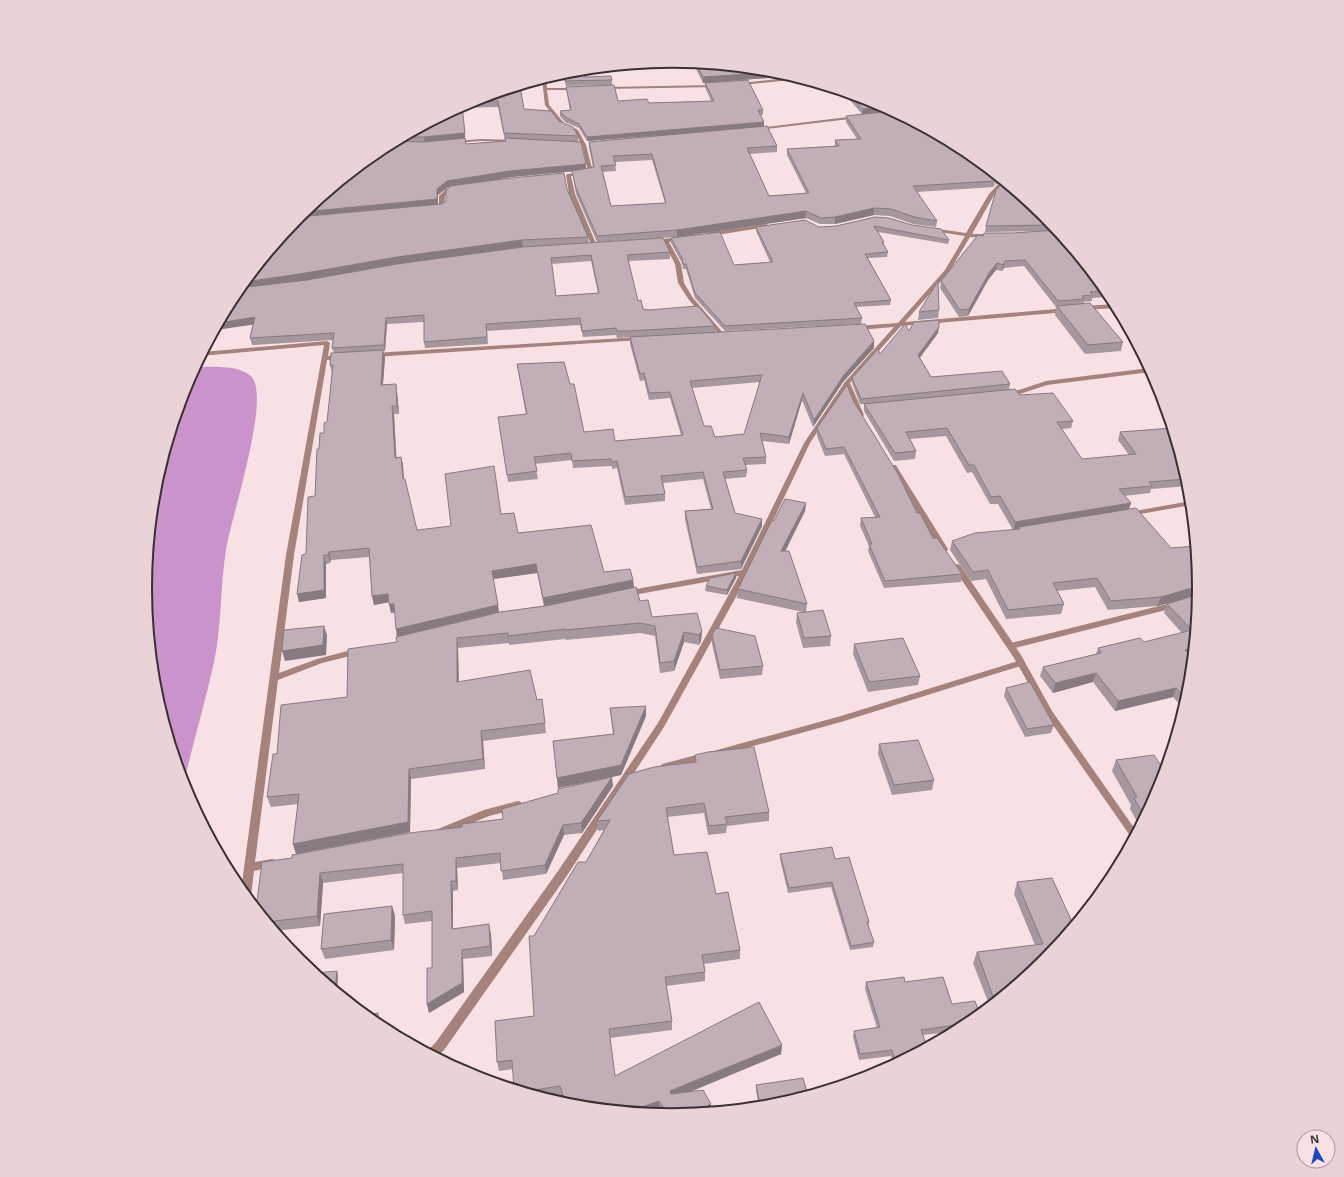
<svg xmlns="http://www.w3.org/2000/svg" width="1344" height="1177" font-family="'Noto Sans',sans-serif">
<rect width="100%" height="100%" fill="#f8e1e4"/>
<path fill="#cb93cb" d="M195 367C210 367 244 364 253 379 269 404 231 518 226 550 220 587 222 625 214 662 205 703 193 744 183 785L155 691 145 588 155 485 185 386Z"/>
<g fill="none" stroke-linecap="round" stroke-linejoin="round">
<path fill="#a5827b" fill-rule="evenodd" d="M795 77 801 79 741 85 739 84 741 83Z
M546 78 547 88H577L579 89 577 90H547L549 105 564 123 578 130 586 145 593 172 591 173 571 176 575 194 597 246 596 247 587 248 584 246 591 244 569 194 566 175 568 174 588 171 582 145 574 131 560 125 545 105 542 79Z
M715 85H717V87L605 89 603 88 605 87Z
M856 116H858V118L758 130 756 129 758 128Z
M481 139 515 140 517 141 515 142 481 141 455 143 453 142 455 141Z
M1002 180 1005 182 994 195 972 234H989L992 236 989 238 970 237 949 272 905 322 1067 308 1070 310 1067 312 901 326 849 384 810 443 742 586 664 727 566 877 444 1050 436 1058 426 1052 436 1042 558 871 658 723 739 576 628 596 625 595 624 593 625 591 742 570 804 443 845 382 894 327 857 330 854 328 857 326 898 323 945 270 965 236 933 231 931 230V228L966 233 989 194Z
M456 186 459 188 458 189 450 191 445 196 444 208 433 209V207L439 206V196L446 189Z
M766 224 768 225V227L710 236 707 234 710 232Z
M681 237 684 239 683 240 669 242 681 264 684 283 693 298 725 335V337H721L689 300 678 283 675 264 664 243 655 244 652 242 655 240Z
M1115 304 1117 308 1084 310 1081 308 1084 306Z
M640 337 642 338V340L374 357 371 355 374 353Z
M327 341 330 343 328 356 342 355 345 357 342 359 327 360 294 555 279 673 317 659 359 648 363 651 362 653 322 663 278 680 255 862 272 859 276 860 277 863 276 866 254 871 251 896 248 900 241 891 244 868 286 555 324 345 201 356 203 352Z
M1149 368 1151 372 1047 385 1020 394 1007 395 1004 393 1007 391 1019 390 1046 381Z
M1191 501V505L1129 516 1125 514 1129 512Z
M1175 602 1179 605 1178 607 1011 649 1007 646 1011 643Z
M1021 660 1024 661 1025 663 1024 665 841 722 717 756 714 755 712 753 714 751 717 750 841 716Z
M704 753 707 754 709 756 707 758 665 771 662 770 660 767 662 764Z
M518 801 521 802 523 805 521 808 489 816 441 836 438 835 436 832 438 829 484 810Z"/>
<path fill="#a5827b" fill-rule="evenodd" d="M847 381 850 383 864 415 863 416 861 417 858 415 844 383Z
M890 465H896L897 467 948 549 947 551H941L889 467Z
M957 564 960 565 1021 655 1052 711 1137 832 1133 840 1046 715 1014 658 953 567Z"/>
</g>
<path fill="#a6969d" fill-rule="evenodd" d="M672 61 775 71 781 73V77L703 83 694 65 652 67 651 63Z
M569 71 585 77 612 80V85L566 86 564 79 548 80 546 78Z
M705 83 763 110V115H760L764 122V126L777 146V152L750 154 769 196 806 193 787 155V149L836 146H835V140L857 139 846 122V116L862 114 842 91 874 101 995 181 994 187 917 192 937 221 936 227 913 224 890 216 874 215 835 224H820L806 218 677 237 597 242 576 194 573 177 572 171H577L511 177 448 187 438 195V205L567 189 588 237 589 243 670 252V259L628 261 638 301 643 309 715 326V332L874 341V348L843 382 813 427 802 400 789 444 762 441 766 457V464L745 465 747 470 746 477 725 479 735 513 762 526 741 569 697 574 685 519V511L711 509 703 479 663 483 665 494V501L625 505 617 468 612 469V466L573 468 572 460 535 464 538 479 508 482 499 424 526 415 518 371 517 364 570 384 584 432 615 441 681 435 670 398 649 400 644 380 640 381 630 344V337L617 338 616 335 583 337 580 325 487 331 488 344 425 348 424 342V322L387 324 385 351H383L385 358 383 385 397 392 399 414H394L396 458 401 457 403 465 404 479 417 530 451 526 501 514 518 533 604 572 633 580 634 587 640 601 652 617 702 631 701 641 699 645 684 642 674 671 660 673 655 636 640 633 566 640 565 639 509 645V643L458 648 459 682 537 700 545 723 546 733 483 741 485 769 411 779 410 832 296 854 293 844 298 804 271 807 267 797 277 754 347 697 397 642V637L395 612 391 613 389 602 374 605 372 596 369 557 331 560 330 563 326 564V598L299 602 315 496 319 449 327 422 332 373 330 365 334 353 332 348 333 340 252 345 250 338 253 324 215 330 234 295 379 150 470 101 520 86 524 109 559 121 578 136V141L586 164V169L593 167 589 147V142L658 135 587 141 579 128 565 122 560 116V111H570L566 87 618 101 649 103 711 101 705 87ZM498 107 505 141 466 144 462 108ZM652 160 665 203 611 206 603 172 616 171 615 162ZM561 245 307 280 285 283 308 280 398 264 523 247ZM591 261 598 293 556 296 551 264ZM760 382 744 434 715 437 704 426 692 388ZM537 573 544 606 499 612 493 579Z
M1045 216 1070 246 1068 247 1106 290 1104 297 1092 298V301L1084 302 1083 304 1123 342 1121 351 1085 354 1055 315 1056 307 1024 266 1004 268 1002 271 996 270 988 280 968 316 959 317 940 288 941 281 983 236 1043 231 985 232 986 226Z
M875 217 949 240 948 244 878 232 884 242V246L888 252 887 257 868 258 891 300 890 305 856 307 862 318 861 324 725 331 695 298 686 269H683L682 263 671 243V238L734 265 770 262 756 231V227H819L836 226Z
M939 310 938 318 918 320 919 312Z
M909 331 938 333 920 358 931 377 1010 384 1009 389 1020 395 1073 421 1071 428 1062 429 1082 459 1129 455 1118 440 1120 432 1172 428 1189 486 1151 489 1150 493 1124 496 1131 503 1129 509 1200 589 1193 657H1192L1189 692 1184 709 1173 697 1115 711 1093 682 1053 693 1040 676 1043 667 1096 654 1098 648 1144 642 1182 633 1164 613 1167 604 1180 600 1157 606 1108 610 1095 587 1057 591 1064 604 1061 614 1006 619 986 579 971 581 950 550 952 541 1013 530 998 504H990L972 472 967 473 946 436 910 439 916 451 915 459 894 461 864 411V404H860L852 383V378Z
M854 402 917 513 933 538 962 574 961 582 884 588 868 551 869 546 860 526 861 518 875 517 844 454 825 456 817 436V428Z
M806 503 805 511 785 551 807 604 806 612 831 636 830 646 803 648 796 622 797 613 803 612 737 598 738 589 774 521Z
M736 578 727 595 705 591 706 586Z
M712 635 763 666 762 675 720 679 712 644Z
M854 644 920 676 918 685 868 692 853 654Z
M1006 688 1054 725 1051 733 1025 737 1004 696Z
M610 708 646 716 621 775 558 788 553 741 613 734 611 718Z
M879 744 934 780 932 790 892 795 878 754Z
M695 755 769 812V821L727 826 726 833 708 835 704 813 667 817 674 855 716 894 740 950V959L704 964 705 972V981L666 986 672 1021V1030L610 1038 615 1076 782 1045 781 1054 690 1092 711 1104V1112L672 1116 663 1115 660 1109 648 1114 569 1106 564 1104 561 1095 542 1098 514 1089 513 1069 499 1071 497 1062 534 1016V936L586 862 604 830 598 831 597 821 695 762Z
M1116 760 1159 791 1140 827 1130 809 1131 805 1112 771Z
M613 786 582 833 564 835 546 874 503 880 501 863 457 868 458 890 453 891V929L491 934 492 956 463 959 464 992 429 1013 427 1004 432 968V921L405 924 403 915V873L323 883 320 926 274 931 256 909 292 858 462 827 503 819Z
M780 854 835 859 869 922 868 927 874 942 873 947 850 950 831 887 788 893 780 859Z
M1052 878 1045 962 990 1007 973 963 977 952 1035 945 1014 894 1017 882Z
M392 906 395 916 394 950 325 959 321 949Z
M866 982H905L952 1004 980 1015 965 1027 959 1031 923 1035 927 1047 894 1065 891 1056 859 1060 853 1037 854 1031 877 1028 865 989Z
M756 1085 808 1096 775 1106 759 1107 756 1091Z"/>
<path fill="#877a80" d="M777 72 781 73V77L703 83V77Z
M884 106 892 111 862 114 863 109Z
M764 122V127L587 141V137Z
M465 133V139L425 142 424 137Z
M586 164V170L511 177 448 187 438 195V205L296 219 303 212 437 189 447 181 510 171Z
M1000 178 1002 180 995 185 996 181Z
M874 208V215L835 224V217Z
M806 211V218L677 237V230Z
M522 240 523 247 398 264 308 280 238 289 245 282 397 257Z
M1005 261 1004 268 1002 271 1003 265Z
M997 263 996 270 988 280 968 316 969 309 989 273Z
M255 317 257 324 215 330 219 323Z
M386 318 387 324 385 351 384 345Z
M939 327 938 333 917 361 918 355Z
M874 341V348L843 382 813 427 814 420 844 375Z
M383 350 385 358 382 393 381 385Z
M396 384 397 392 399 414 397 406Z
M803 393 802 400 789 444V437Z
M392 406 394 414 397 466 395 458Z
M401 457 403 465 404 487 403 479Z
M806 503 805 511 781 560V551Z
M1131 503 1128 511 1019 527V529L1014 530 1015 522Z
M762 519V526L741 569V561Z
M329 552 331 560 330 563 328 555Z
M324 555 326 564V598L299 602 297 594Z
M536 564 537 573 493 579 492 571Z
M736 573V578L727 595V590Z
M633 580 634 588 544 606 543 598Z
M1199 586V595L1157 606 1161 597Z
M388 594 390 602 374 605 372 596Z
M389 604H394L396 612 391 613Z
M498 605 499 613 397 638 396 629Z
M324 626 327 635 326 655 285 661 282 651Z
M702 631 701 641 699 645V635Z
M684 632V642L674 671V661Z
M457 638 458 648 459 692 457 682Z
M1194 648 1193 657 1182 660 1185 650Z
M1096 673 1093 682 1053 693 1055 683Z
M1176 688 1173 697 1115 711 1118 701Z
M646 706V716L621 775 558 788 557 778 621 765Z
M481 731 483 741 485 769 483 759Z
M409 769 411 779 410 832 296 854 293 844Z
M612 777 613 786 582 833 581 823Z
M563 825 564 835 546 874 545 865Z
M456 858 457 868 458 890 456 881Z
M320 873 323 883 320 926 317 916Z
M451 881 453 891V938L452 929Z
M392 906 395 916 394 950 391 940Z
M489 924 491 934 492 956 490 946Z
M462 950 463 959 464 992 429 1013 427 1004Z
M337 971 338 976 337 993 335 989Z
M378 1013 379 1018V1027L377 1026Z
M782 1045 781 1054 670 1100V1091Z
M659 1101 660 1109 648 1114 628 1112Z
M711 1104V1112L691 1114Z"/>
<path fill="#c1aeb7" stroke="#877a80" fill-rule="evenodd" d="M696 63 775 71 777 72 703 77Z
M583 70 585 77 611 76 612 80 565 81 564 74H558L569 71Z
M748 80 763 110H758L764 122 587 137 579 124 565 117 560 111 571 110 566 87 614 85 618 101 647 99 649 103 714 101 705 83Z
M520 86 524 109 551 111 559 121 573 127 578 136 504 133 498 101 467 103 470 101Z
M849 94 874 101 884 106 863 109Z
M462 106 465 133 424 137H403Z
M892 111 965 150 978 160 995 181 913 186 937 221 914 217 891 209 874 208 835 217 821 218 806 211 677 230 597 236 576 188 572 171 594 167 589 142 767 126 777 146 747 148 769 196 809 193 787 149 839 146 835 140 861 139 846 116ZM652 154 666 203 611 206 601 166 616 165 613 156Z
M465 138 466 144 506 141 505 138 581 142 586 164 510 171 447 181 437 189V199L303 212 379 150 396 141 424 142Z
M564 173 567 189 588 237 522 240 397 257 306 273 245 282 297 217 441 204 446 201V191L450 186 511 178Z
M997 176 1000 178 996 181Z
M1004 182 1045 216 1052 225 986 226 996 190Z
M875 217 889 218 912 225 941 229 949 240 874 226 884 242H882L888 252 865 254 891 300 854 303 862 318 725 326 695 293 686 264H683L682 258 671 238 720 232 734 265 773 262 756 227 805 220 819 227 836 226Z
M1057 230 1066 241H1063L1106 290 1090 292 1093 295 1082 296 1084 299 1058 301 1025 260 1005 261 1003 265 997 263 989 273 969 309 960 310 941 281 978 235 983 236 984 233H1013Z
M663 238 670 252 627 255 638 301 641 300 643 309 648 310 698 306 715 326 628 331H617L616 328 582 331 580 318 486 324 487 337 424 342V315L386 318 384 345 332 348 334 333 250 338 255 317 219 323 234 295 239 288 307 280 397 264 523 247ZM591 255 599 293 556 296 551 258Z
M938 281 939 310 919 312Z
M1090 303 1123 342 1088 345 1057 306Z
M939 320V327L918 355 931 377 1002 371 1010 384 861 399 852 378 878 349 880 354 905 324 909 331 914 322Z
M865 324 874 341 844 375 814 420 803 393 789 437 760 433 766 457 743 458 747 470 723 472 735 513 762 519 741 561 697 567 685 511 713 509 703 472 661 476 665 494 625 497 617 461 612 462 611 459 572 461 571 453 534 457 537 471 507 475 498 417 527 414 517 364 564 362 570 384H574L584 432 613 429 615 441 683 435 670 392 649 393 644 373 640 374 630 337ZM762 375 744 434 715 437 711 426H704L690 381Z
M383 350 381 385 396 384 397 406H392L395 458 401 457 403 479H405L417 530 451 526 445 474 494 466 501 514 514 513 518 533 591 525 604 572 630 569 633 580 543 598 536 564 492 571 498 605 396 629 394 604H389L388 594 372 596 369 548 329 552 328 555H324V590L297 594 302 555 306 554 308 497 315 496 317 449H319L320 433H324V423L327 422 333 365H330L331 353Z
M847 385 854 402 898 474 917 513H920L933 538H937L962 574 885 581 869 544H872L861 518 880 517 844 447 826 449 817 428Z
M1015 389 1020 395 1053 393 1073 421 1057 422 1082 459 1136 454 1120 432 1172 428 1187 479 1149 482 1152 486 1119 489 1131 503 1015 522 1000 496 991 497 974 465H969L947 428 906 432 916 451 895 453 864 404Z
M785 499 806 503 781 551H789L807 604 738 589 772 520 774 521Z
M1136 508 1171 548 1195 546 1199 586 1161 597 1111 601 1097 578 1053 583 1064 604 1008 610 988 570 973 572 952 541 975 533 1020 529 1019 527Z
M736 573 727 590 706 586 710 578Z
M636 587 640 601 648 600 652 617 697 613 702 631 699 635 684 632 674 661 660 663 655 626 640 623 565 630V629L508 636V633L457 638V682L530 670 537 700 542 699 545 723 481 731 483 759 409 769 408 822 293 844 299 794 267 797 273 754H277L281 705 347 697 348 649 397 642 396 637 500 612 545 606Z
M1199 594 1194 648 1185 650 1193 658 1189 692 1187 699 1176 688 1118 701 1096 673 1055 683 1043 667 1101 653 1098 648 1140 638 1144 642 1192 630 1167 604Z
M823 610 831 636 804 638 797 613Z
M324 626 323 645 282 651 284 630Z
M716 628 755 636 763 666 720 670 712 635Z
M903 638 920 676 869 682 854 644Z
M1030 682 1054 725 1027 729 1006 688Z
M646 706 621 765 557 778 553 741 614 734 610 708Z
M918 740 934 780 894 785 879 744Z
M754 747 769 812 725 817 727 824 709 826 704 803 666 808 674 855 707 852 716 894 728 892 740 950 702 955 705 972 665 977 672 1021 609 1029 615 1076 759 1002 782 1045 670 1091 671 1094 703 1090 711 1104 691 1114 672 1116H668L659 1101 628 1112 569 1106 566 1105 560 1086 522 1092 514 1089 512 1060 497 1062 495 1021 534 1016 529 936H534L578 862H586L610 820 597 821 629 774 654 767 696 762 695 755 708 752Z
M1154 755 1165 772 1159 791 1145 817 1134 798 1137 797 1116 760Z
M612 777 581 823 563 825 545 865 501 871 500 853 456 858V881H451L452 929 489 924 490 946 462 950V983L427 1004V968H432V911L403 915V864L320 873 317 916 267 922 256 909 262 862 292 858V855L409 833 462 827V824L503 819 502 809 558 793V789Z
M832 847 835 859 849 857 869 922H867L874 942 851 946 832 882 789 888 780 854Z
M1052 878 1073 924 1076 923 1045 962 995 1002 977 952 1043 944 1017 882Z
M392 906 391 940 321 949 324 914Z
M337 971 335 989H333L316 975V973Z
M904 977 905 982 943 977 952 1004 975 1001 980 1015 970 1023 921 1030 927 1047 896 1064 892 1050 860 1054 854 1031 880 1027 866 982Z
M378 1013 377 1026 364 1015Z
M803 1078 808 1096 778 1105 777 1102 760 1104 756 1085Z"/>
<path d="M0 0H1344V1177H0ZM152 588a520 520 0 1 1 1040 0a520 520 0 1 1-1040 0Z" fill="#e9d3d6" fill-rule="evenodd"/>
<path fill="none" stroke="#383031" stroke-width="2" d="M152 588a520 520 0 1 1 1040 0a520 520 0 1 1-1040 0Z"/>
<g transform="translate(1316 1149) rotate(352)"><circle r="19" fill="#f8e1e4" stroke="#ab9a9c"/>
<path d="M0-3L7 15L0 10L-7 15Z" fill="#174bb8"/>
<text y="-6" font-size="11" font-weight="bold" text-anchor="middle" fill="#383031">N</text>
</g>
</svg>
